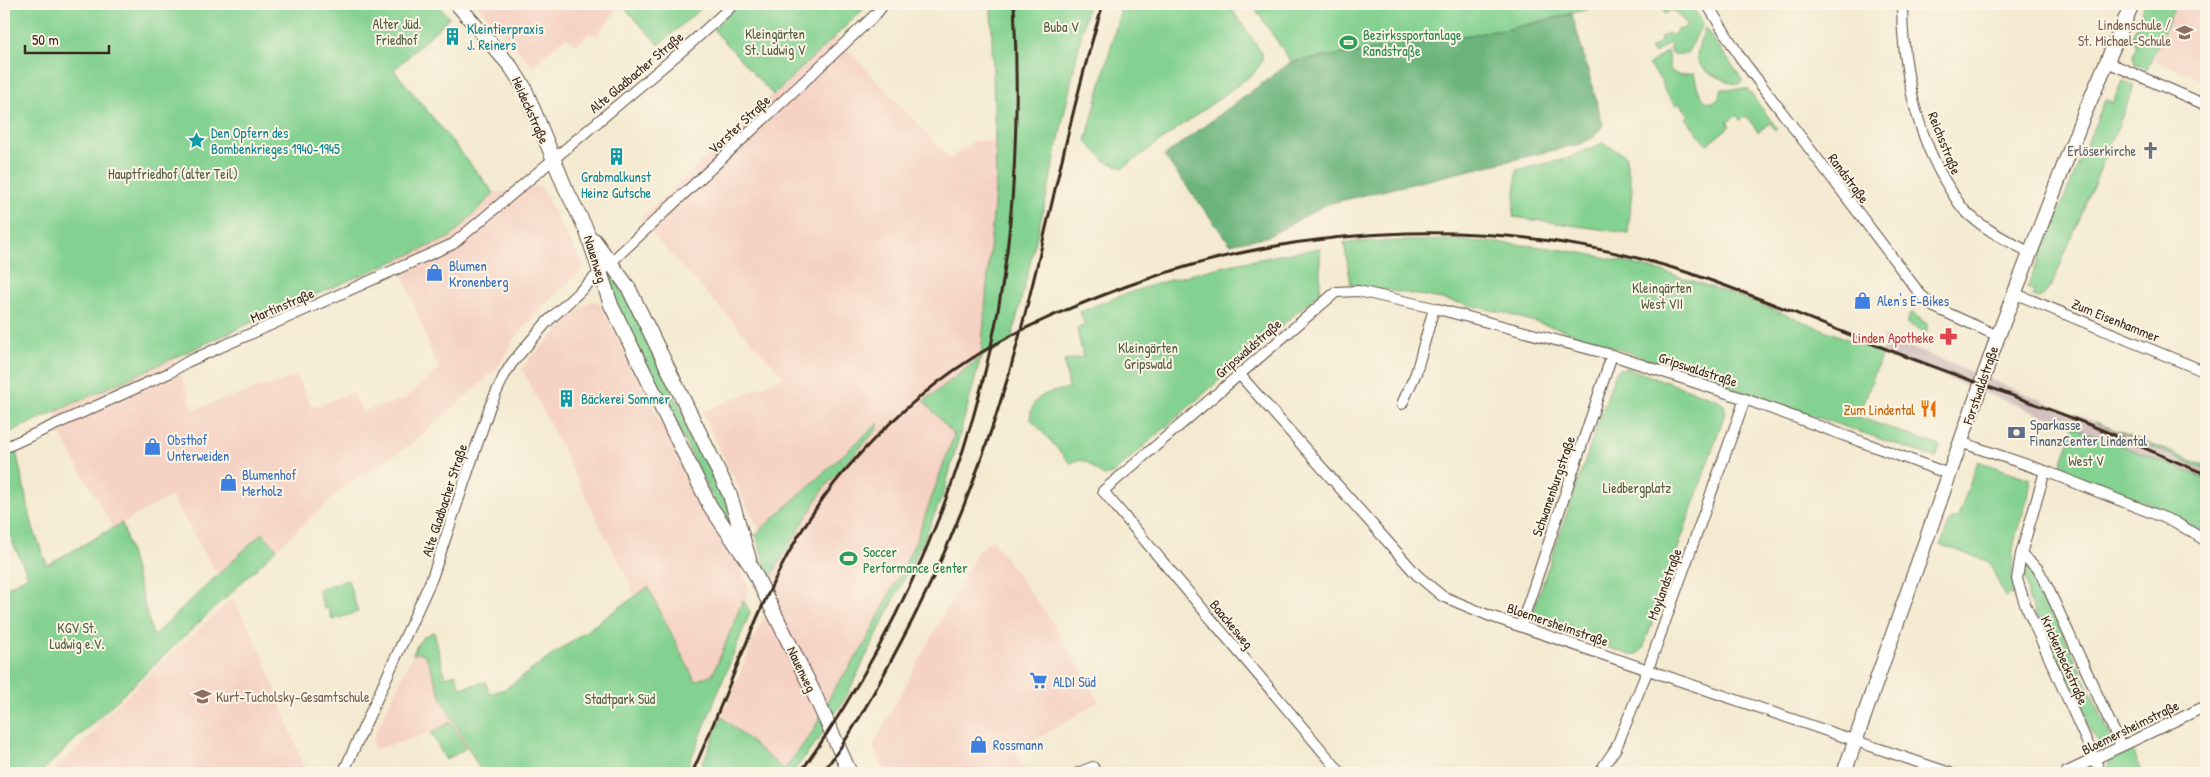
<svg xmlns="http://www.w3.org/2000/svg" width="2210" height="777" font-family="'Patrick Hand',sans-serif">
<rect width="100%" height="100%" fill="#fcf5e5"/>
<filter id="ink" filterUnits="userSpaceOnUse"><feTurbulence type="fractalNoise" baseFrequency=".02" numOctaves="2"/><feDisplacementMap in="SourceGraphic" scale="10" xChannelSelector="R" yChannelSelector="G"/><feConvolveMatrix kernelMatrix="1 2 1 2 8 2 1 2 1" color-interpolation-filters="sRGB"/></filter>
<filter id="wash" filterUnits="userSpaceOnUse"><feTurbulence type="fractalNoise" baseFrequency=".0096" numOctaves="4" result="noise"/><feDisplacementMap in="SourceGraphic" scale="20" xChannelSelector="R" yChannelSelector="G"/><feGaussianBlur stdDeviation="1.12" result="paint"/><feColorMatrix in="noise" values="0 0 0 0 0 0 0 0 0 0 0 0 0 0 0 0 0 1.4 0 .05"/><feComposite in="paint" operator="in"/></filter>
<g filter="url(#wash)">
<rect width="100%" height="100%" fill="#f4ead1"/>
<path fill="#f5d2c3" d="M476 4H621L597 36 589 33 576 45 566 37 532 66Z
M2176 4H2206V81L2153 60Z
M835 36 950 159 974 141H996V178L981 357 924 401 954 435 917 541 864 646 834 689 813 731 784 770 722 717 760 625 776 597 769 580 824 488 878 428 877 423 759 531 702 412 784 377 639 220Z
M540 186 584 267 537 313 511 343 497 369 407 447 345 486 277 549 262 534 218 575 171 496 113 528 59 432 55 411 173 358 194 409 297 376 312 408 353 392 362 411 405 399 438 369 397 260 451 237 494 193Z
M594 301 599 303 718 534 739 563 749 589 713 674 695 681 648 588 635 595 522 369 530 358 588 302Z
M992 540 1054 625 1099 701 1016 752 1025 773H886L873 746 978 551Z
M231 599 246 620 264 658 306 773H51L99 728 96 724Z
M417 653 426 656 429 660 442 699 468 747 446 760 431 733 373 750 374 737 413 654Z"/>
<path fill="#d1bfbd" d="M1883 336 2095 422 2206 470V479L1882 353Z"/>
<path fill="#84d291" stroke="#607e58" d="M4 4H437L449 18 394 70 494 193 451 237 284 308 4 435Z
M621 4H706L659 45Z
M739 4H869L773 95 713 29Z
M991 4H1088L1045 203 1011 341 981 357 944 492 925 537 845 699 818 740 792 773H698L722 717 784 770 813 731 834 689 864 646 916 541 954 435 924 401 981 357 996 178Z
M1122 4H1228L1262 53V62L1253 74 1123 168 1105 161 1086 141Z
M1252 4H1588L1589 9 1509 29 1291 62Z
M1674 4H1690L1703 23 1687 54H1672L1669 49 1671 47 1669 43 1654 54 1650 49 1662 40 1660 37 1669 33 1672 36 1679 28 1681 30 1687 25 1676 12 1673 13 1671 10 1665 14 1663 11Z
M2145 4H2176L2147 69 2135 64 2133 56 2137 44 2130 41Z
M1705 28 1743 80 1742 83C1736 86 1727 81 1720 78 1690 65 1695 55 1705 28Z
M1667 51 1671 71 1678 75 1694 73C1697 85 1701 111 1719 99L1722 89H1747L1777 128 1775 130 1770 123 1758 132 1746 116 1740 120 1737 115 1727 122 1730 126 1707 145 1686 118 1689 115 1684 108 1683 109 1680 103 1676 106C1673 101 1669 98 1666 93 1663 88 1665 88 1661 82L1662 81 1648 65Z
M2122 81 2135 85 2052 285 2044 295 2039 298 2032 296 2034 291 2027 288 2105 100 2113 102Z
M1603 143 1625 155 1632 189 1628 233 1513 217 1517 170 1566 159Z
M1449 240C1493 242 1538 245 1581 253 1686 271 1784 314 1882 353L1859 417 1940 446 1936 458 1560 329 1496 311 1431 297 1351 285 1344 242Z
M1320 248V292L1112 474 1104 476C1089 468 1090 455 1070 463L1030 418C1033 393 1048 393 1069 388L1064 361 1083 357 1077 328 1085 325 1080 312C1157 278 1238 262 1320 248Z
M612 276 616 279 726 498 731 517 729 521 724 520 615 302 608 279Z
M1911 312 1927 324V333L1906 323Z
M1627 368 1719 400 1725 406V413L1643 649 1637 654 1630 655 1539 623 1533 618V611L1615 374 1619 369Z
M2095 422 2206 466V470Z
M878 423V428L824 488 769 580 756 534Z
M2074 427 2206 479V534L2160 508 2059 471Z
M16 451 33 528 47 565 122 523 153 636 262 533 277 549 40 773H4V589L28 576 4 523V469L11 466 7 455Z
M1978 461 2030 479C2031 497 2022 513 2017 531 2011 552 2012 572 2012 593L2005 597 1989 562 1941 545 1950 520 1958 517Z
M2026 565 2033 568 2112 738 2100 743 2090 731 2029 599 2024 569Z
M348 580 358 612 332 620 328 608 324 609 318 589Z
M648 587 695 681 713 674 743 600 750 612 695 750 684 773H482L442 699 426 656 421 653 413 654C418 642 421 636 434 632L445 677 456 674 460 688 486 682 489 694 505 689Z
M451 722 466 748 446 760 431 733Z
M2132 749 2143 773H2109L2108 766 2110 759Z"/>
<path fill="#6bb47b" stroke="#536f4c" d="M1572 14 1603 125 1593 138 1580 144 1327 204 1269 236 1230 244 1164 156 1291 62 1509 29Z"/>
</g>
<g filter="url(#ink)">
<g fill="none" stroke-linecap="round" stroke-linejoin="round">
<defs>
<path id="street" d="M1707 4 1740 57 1920 294 1934 307 1998 336
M1902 4C1902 67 1916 137 1951 191 1955 197 1959 204 1964 210 1983 229 2008 241 2031 253
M2107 62 2206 105
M2016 294 2206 372
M1239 374 1417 575 1442 596 1490 616 1950 773
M1402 404 1416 373 1434 308
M1960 442 2045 471 2175 522 2206 541
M4 448 169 373 187 362 453 244 690 44 734 4
M2045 471 2021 554 2017 579 2025 604 2101 773
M2021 554 2038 569 2047 586 2121 746
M1521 625 1612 355
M343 773 432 578 490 406 504 376 512 363 546 323 876 14 884 4
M1078 773 1093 767 1096 773
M1341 773 1103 491 1336 292 1358 291 1434 308 1612 355 1745 399 1949 474
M1599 773 1616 748 1648 669 1745 399
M2065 773 2206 706"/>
<path id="secondary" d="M457 4 511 67 524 87 565 187 586 229 611 305 710 506 751 566 812 689 850 773
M594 240 628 287 730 495 749 559
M1844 773 1998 336 2082 119 2132 4"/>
</defs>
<use href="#street" stroke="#574739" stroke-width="12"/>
<use href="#secondary" stroke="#574739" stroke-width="16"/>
<use href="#street" stroke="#fff" stroke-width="10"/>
<use href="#secondary" stroke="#fff" stroke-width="14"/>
<path stroke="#3b2a1e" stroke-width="3" d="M692 773C739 671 768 562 842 474 879 431 923 390 971 359 1018 328 1074 306 1127 286 1304 221 1509 214 1689 273 1750 293 1808 319 1868 342 1935 368 2004 392 2072 418 2117 435 2161 456 2206 474
M800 773C913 615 989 427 1009 233 1017 157 1018 80 1014 4
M822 773C850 737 872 697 893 657 942 568 979 475 1008 377 1044 254 1065 127 1103 4"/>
</g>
</g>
<defs>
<symbol id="school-bare" viewBox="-9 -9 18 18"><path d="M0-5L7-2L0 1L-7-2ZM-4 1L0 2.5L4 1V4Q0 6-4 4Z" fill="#8d6e63" stroke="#fcf5e5" stroke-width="2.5" paint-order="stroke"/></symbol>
<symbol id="building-bare" viewBox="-9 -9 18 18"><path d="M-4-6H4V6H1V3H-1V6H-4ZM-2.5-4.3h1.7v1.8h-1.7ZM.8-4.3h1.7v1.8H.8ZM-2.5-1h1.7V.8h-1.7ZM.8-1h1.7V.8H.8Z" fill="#0f9aa8" stroke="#fcf5e5" stroke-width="2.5" paint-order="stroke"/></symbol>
<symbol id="stadium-bare" viewBox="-9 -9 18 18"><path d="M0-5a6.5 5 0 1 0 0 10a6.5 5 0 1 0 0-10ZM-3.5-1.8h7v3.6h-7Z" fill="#2e9e5b" stroke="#fcf5e5" stroke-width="2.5" paint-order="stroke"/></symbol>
<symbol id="sight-bare" viewBox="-9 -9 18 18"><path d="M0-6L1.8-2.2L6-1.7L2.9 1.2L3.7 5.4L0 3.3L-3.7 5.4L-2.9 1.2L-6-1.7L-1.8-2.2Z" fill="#0f9aa8" stroke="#fcf5e5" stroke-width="2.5" paint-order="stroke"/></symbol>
<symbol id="church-bare" viewBox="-9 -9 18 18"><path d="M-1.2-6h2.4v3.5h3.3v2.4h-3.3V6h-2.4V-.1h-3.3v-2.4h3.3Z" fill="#6b7280" stroke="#fcf5e5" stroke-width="2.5" paint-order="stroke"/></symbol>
<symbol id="shop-bare" viewBox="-9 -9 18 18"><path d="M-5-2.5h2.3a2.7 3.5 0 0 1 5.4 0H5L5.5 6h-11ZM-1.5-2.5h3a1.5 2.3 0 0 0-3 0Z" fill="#3f7fe0" stroke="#fcf5e5" stroke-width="2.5" paint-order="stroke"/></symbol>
<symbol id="pharmacy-bare" viewBox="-9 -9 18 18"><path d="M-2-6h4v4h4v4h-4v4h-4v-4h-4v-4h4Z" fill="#e0444e" stroke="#fcf5e5" stroke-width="2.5" paint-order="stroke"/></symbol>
<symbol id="restaurant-bare" viewBox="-9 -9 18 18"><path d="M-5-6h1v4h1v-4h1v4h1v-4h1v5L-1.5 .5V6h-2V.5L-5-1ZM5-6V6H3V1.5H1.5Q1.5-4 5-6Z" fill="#e8710a" stroke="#fcf5e5" stroke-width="2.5" paint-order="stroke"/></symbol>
<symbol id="bank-bare" viewBox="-9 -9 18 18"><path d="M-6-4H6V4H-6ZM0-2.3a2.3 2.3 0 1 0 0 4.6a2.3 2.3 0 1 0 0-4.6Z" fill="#5c6f8a" stroke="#fcf5e5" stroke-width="2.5" paint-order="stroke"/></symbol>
<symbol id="supermarket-bare" viewBox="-9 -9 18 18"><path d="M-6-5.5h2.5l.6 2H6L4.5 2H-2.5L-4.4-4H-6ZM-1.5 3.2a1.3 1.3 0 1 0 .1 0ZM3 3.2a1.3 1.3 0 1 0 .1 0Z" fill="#3f7fe0" stroke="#fcf5e5" stroke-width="2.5" paint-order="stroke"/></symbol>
</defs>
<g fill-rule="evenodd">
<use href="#school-bare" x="2172" y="20" width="25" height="25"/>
<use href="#building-bare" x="440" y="24" width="25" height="25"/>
<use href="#stadium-bare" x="1336" y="30" width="25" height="25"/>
<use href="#sight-bare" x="184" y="128" width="25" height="25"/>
<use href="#church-bare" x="2138" y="138" width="25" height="25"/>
<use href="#building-bare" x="604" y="144" width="25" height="25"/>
<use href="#shop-bare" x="422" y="260" width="25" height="25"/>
<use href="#shop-bare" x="1850" y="288" width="25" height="25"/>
<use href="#pharmacy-bare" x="1936" y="324" width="25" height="25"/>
<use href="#building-bare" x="554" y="386" width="25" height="25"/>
<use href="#restaurant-bare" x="1916" y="396" width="25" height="25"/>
<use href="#bank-bare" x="2004" y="420" width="25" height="25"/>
<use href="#shop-bare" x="140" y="434" width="25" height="25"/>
<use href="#shop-bare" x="216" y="470" width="25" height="25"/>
<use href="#stadium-bare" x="836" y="546" width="25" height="25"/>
<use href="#supermarket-bare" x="1026" y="668" width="25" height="25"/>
<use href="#school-bare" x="190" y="684" width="25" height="25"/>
<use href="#shop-bare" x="966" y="732" width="25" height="25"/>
</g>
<g text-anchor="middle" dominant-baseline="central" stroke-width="4" stroke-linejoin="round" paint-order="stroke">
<g font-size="14" fill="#515c40" stroke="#fcf5e5">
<text x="397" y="23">Alter Jüd.<tspan x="397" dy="16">Friedhof</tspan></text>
<text x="1061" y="26">Buba V</text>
<text x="775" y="33">Kleingärten<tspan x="775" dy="16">St. Ludwig V</tspan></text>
<text x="173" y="173">Hauptfriedhof (alter Teil)</text>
<text x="1662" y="287">Kleingärten<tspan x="1662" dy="16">West VII</tspan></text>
<text x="1148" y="347">Kleingärten<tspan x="1148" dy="16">Gripswald</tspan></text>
<text x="2086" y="460">West V</text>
<text x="1637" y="487">Liedbergplatz</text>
<text x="77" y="627">KGV St.<tspan x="77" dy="16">Ludwig e.V.</tspan></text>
<text x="620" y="698">Stadtpark Süd</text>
</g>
<g font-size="14" fill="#785e54" stroke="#fcf5e5" text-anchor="end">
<text x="2171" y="24">Lindenschule /<tspan x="2171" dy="16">St. Michael-Schule</tspan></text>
<text x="216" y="696" text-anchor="start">Kurt-Tucholsky-Gesamtschule</text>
</g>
<g font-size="14" fill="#0d838f" stroke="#fcf5e5" text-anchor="start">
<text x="467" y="28">Kleintierpraxis<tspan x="467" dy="16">J. Reiners</tspan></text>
<text x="211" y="132">Den Opfern des<tspan x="211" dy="16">Bombenkrieges 1940-1945</tspan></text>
<text x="616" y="176" text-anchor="middle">Grabmalkunst<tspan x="616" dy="16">Heinz Gutsche</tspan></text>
<text x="581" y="398">Bäckerei Sommer</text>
</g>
<g font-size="14" fill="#27864d" stroke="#fcf5e5" text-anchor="start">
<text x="1363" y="34">Bezirkssportanlage<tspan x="1363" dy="16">Randstraße</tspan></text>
<text x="863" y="551">Soccer<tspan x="863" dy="16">Performance Center</tspan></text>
</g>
<g font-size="14" fill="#3b2a1e" stroke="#fcf5e5">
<text transform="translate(636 72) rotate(-40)">Alte Gladbacher Straße</text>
<text transform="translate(531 110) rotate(66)">Heideckstraße</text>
<text transform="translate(739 124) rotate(-43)">Vorster Straße</text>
<text transform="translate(1945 143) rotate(68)">Reichsstraße</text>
<text transform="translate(1849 178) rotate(53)">Randstraße</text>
<text transform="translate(596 259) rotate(73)">Nauenweg</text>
<text transform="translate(282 305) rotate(-23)">Martinstraße</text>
<text transform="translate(2116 320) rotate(22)">Zum Eisenhammer</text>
<text transform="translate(1248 348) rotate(-41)">Gripswaldstraße</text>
<text transform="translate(1698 369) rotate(18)">Gripswaldstraße</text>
<text transform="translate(1980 385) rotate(-71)">Forstwaldstraße</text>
<text transform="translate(1553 486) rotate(-71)">Schwanenburgstraße</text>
<text transform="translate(444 500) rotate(-72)">Alte Gladbacher Straße</text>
<text transform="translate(1664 584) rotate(-70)">Moylandstraße</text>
<text transform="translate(1232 624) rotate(50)">Baackesweg</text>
<text transform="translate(1558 624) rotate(19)">Bloemersheimstraße</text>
<text transform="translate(2065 660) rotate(66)">Krickenbeckstraße</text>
<text transform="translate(802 669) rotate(64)">Nauenweg</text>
<text transform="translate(2130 727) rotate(-26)">Bloemersheimstraße</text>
</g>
<g font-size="14" fill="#5b616d" stroke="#fcf5e5" text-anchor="end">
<text x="2136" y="150">Erlöserkirche</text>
</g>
<g font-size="14" fill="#366cbe" stroke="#fcf5e5" text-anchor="start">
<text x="449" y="265">Blumen<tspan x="449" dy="16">Kronenberg</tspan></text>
<text x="1877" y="300">Alen's E-Bikes</text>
<text x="167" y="439">Obsthof<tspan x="167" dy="16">Unterweiden</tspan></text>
<text x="242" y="474">Blumenhof<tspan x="242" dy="16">Merholz</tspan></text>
<text x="1053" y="681">ALDI Süd</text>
<text x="993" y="744">Rossmann</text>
</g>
<g font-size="14" fill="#be3a42" stroke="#fcf5e5" text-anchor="end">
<text x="1934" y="337">Linden Apotheke</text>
</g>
<g font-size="14" fill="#c56008" stroke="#fcf5e5" text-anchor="end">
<text x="1915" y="409">Zum Lindental</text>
</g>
<g font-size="14" fill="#4e5e75" stroke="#fcf5e5" text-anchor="start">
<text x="2030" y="424">Sparkasse<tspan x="2030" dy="16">FinanzCenter Lindental</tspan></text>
</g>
</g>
<rect width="2210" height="777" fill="none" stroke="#fcf5e5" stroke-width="20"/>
<path d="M25 45v8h84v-8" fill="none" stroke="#3b2a1e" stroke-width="2.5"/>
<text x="32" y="45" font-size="15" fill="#3b2a1e" stroke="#fcf5e5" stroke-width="4" paint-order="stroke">50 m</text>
</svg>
